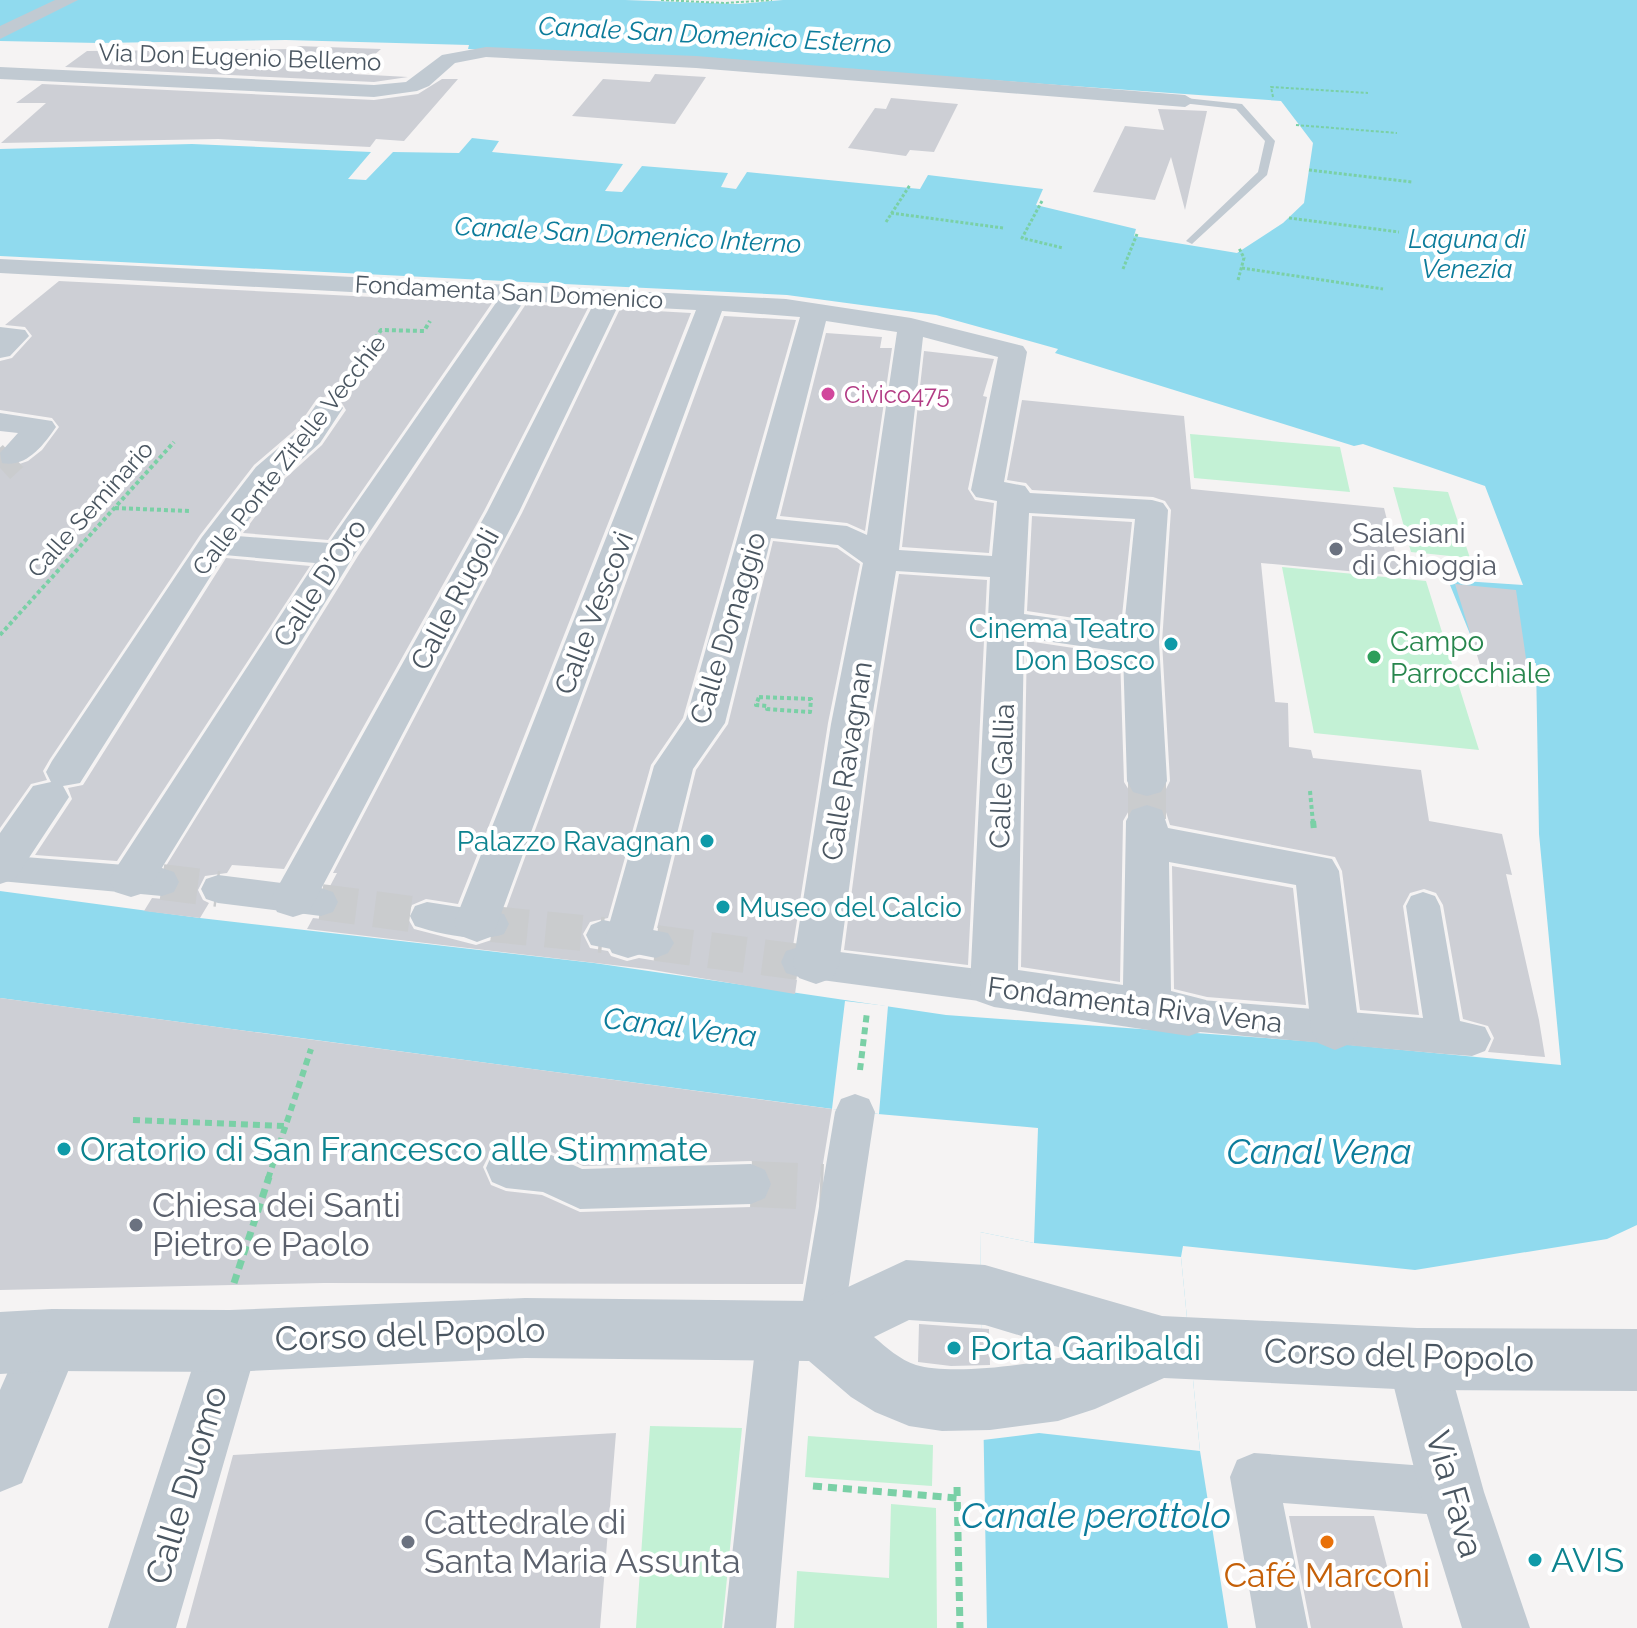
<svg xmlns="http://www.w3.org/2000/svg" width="1637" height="1628" font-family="Raleway,sans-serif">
<rect width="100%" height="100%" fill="#f5f3f3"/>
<path fill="#c3f1d5" d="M1190 434 1340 447 1350 492 1194 478Z
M1393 487 1448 492 1470 558 1411 552Z
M1282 567 1426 581 1479 750 1314 733Z
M650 1426 742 1428 722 1628H636Z
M808 1436 933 1445 932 1486 805 1477Z
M891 1504 936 1508 937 1628H794L797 1571 889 1578Z"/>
<path fill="#90daee" d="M0 0H625L738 4 783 0H1637V1225L1607 1239 1415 1270 1183 1246 1181 1257 1200 1451 1228 1628H987L980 1232 1034 1243 1038 1128 855 1112 0 998V891L200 918 594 963 946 1015 1319 1042 1561 1065 1539 834 1536 663 1481 661 1448 580 1523 585 1485 486 1363 444 1354 446 1055 353 1058 349 936 315 787 295 0 256V149L192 144 371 152 348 179 366 180 393 152 459 153 472 138 499 141 492 152 623 164 605 191 622 192 642 166 728 173 721 187 736 189 747 172 920 189 928 175 1043 189 1036 205 1136 229 1134 236 1237 253 1283 223 1304 203 1313 143 1281 101 643 55 468 49 469 45 286 40 99 43 0 41Z"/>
<path fill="#f5f3f3" d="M845 1001 888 1006 879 1114 832 1109Z
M980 1232 1034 1243 1181 1257 1200 1451 1039 1433 983 1440Z"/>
<path fill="#cdcfd5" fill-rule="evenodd" d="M298 46 381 49 353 74 408 77 374 82 65 67 87 51 294 49Z
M655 74 706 77 675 124 572 116 603 79 650 82Z
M442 79H458L404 141 376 139 370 147 218 139 1 143 46 103H16L42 84 374 100 418 94Z
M891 98 958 104 934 152 910 150 906 156 848 148 875 108 886 109Z
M1158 109 1207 111 1185 210 1171 157 1155 200 1093 192 1125 126 1164 130Z
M59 281 492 303 328 540 243 533 280 483 322 445 346 410 340 400 327 396 316 400 296 429 254 465 200 535 50 759 43 771 47 780 31 784 0 828V465L11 467 28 461 42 450 59 427 52 418 0 410V361L12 358 32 336 25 327 5 325Z
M526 304 588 308 484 511 284 869 232 865 227 873 205 876 198 890 203 900 209 903 200 918 144 911 152 898 163 899 177 893 182 881 177 871 166 866 358 556Z
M620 309 691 313 458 904 426 899 412 905 407 917 414 929 476 945 507 935 512 923 505 912 724 316 796 320 683 718 651 765 608 918 590 922 583 934 590 948 608 951 611 956 627 961 639 958 657 961 671 955 677 941 669 930 657 928 696 770 728 724 773 541 837 548 860 564 828 723 793 946 783 950 778 961 783 974 797 980 795 994 647 969 307 929 313 918 322 919 336 913 341 901 336 891 329 888 337 873H333L522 513Z
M826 333 882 337 880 348H892L865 531 847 523 780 516Z
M924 351 994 359 983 396 987 397 968 489 975 500 994 503 989 553 902 547Z
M1022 400 1184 416 1191 489 1384 508 1401 576 1261 563 1275 702 1288 703 1289 747 1311 750 1313 758 1421 770 1429 821 1502 834 1512 875 1506 874 1539 1020 1545 1057 1488 1052 1494 1038 1488 1026 1463 1019 1443 905 1436 893 1424 889 1410 893 1403 906 1419 1015 1360 1010 1342 871 1335 857 1170 825 1165 809 1148 802 1131 807 1123 821 1120 982 1021 967 1027 641 1120 655 1124 782 1132 795 1146 799 1164 793 1170 781 1162 642 1171 510 1165 501 1153 497 1032 490 1026 483 1007 480Z
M1032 516 1132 522 1121 625 1027 611Z
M226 558 310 566 117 861 35 855 72 799 68 788 83 785Z
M899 574 987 580 968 965 844 950 874 724Z
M1455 584 1516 590 1528 672 1481 668Z
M1172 866 1293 888 1306 1005 1207 997 1174 989Z
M0 998 832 1109 803 1284 324 1283 0 1290ZM506 1145 547 1150 583 1166 751 1161 768 1169 774 1185 766 1201 751 1207 580 1212 542 1195 506 1191 491 1185 483 1167 491 1151Z
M919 1324 989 1329 990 1365 951 1366 918 1362Z
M616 1433 600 1628H186L233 1455Z
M1289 1516H1374L1403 1628H1311Z"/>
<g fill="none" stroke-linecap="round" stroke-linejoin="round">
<path stroke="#caccce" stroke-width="36" stroke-dasharray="36 18" stroke-linecap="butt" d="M162 882 218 889
M321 902 427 916
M492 924 603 935
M656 943 799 962"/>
<path stroke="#caccce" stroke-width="46" stroke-dasharray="46 23" stroke-linecap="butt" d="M751 1184 823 1187"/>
<path stroke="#caccce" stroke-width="30" stroke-dasharray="30 15" stroke-linecap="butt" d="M0 468 13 456"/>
<path stroke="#caccce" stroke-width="38" stroke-dasharray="38 19" stroke-linecap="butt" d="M1147 781V821"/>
<path stroke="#7ad0a6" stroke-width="2" stroke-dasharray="3 2" stroke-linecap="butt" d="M661 0 724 3 772 0
M1273 97 1271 87 1368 93
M1296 125 1397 133"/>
<path stroke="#7ad0a6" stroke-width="3" stroke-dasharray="3 2" stroke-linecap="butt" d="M1309 170 1412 182
M1042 201 1022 238 1063 248
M891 213 1003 228
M1289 218 1399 232
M886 222 910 185
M1242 268 1383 289
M1123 269 1137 234
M1238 280 1244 258 1239 248"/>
<path stroke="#7ad0a6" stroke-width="4" stroke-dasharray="4 3" stroke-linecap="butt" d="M348 379 381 330 424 331 430 321
M115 508 189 511
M0 635 174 442
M759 697 811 699 810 712 767 709V706L756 705Z
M1310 791 1313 823"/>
<path stroke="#7ad0a6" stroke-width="6" stroke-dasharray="7 5" stroke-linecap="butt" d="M1313 821 1314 830
M860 1070 867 1012
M133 1120 286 1126
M268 1179 311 1049"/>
<path stroke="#7ad0a6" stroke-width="7" stroke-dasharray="9 6" stroke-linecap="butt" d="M234 1283 269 1177
M813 1486 957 1498
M957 1487 960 1628"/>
<path fill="#c1cad2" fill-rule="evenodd" d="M1185 98 1242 104 1275 141 1267 175 1192 244 1186 241 1188 239 1258 172 1265 141 1236 109 1182 103Z"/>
<path fill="#c1cad2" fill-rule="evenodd" d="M0 855 162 868 174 872 179 882 174 892 162 896 0 881Z
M218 875 321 888 333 892 338 902 333 912 321 916 218 903 206 899 201 889 206 879Z
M1423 892 1435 896 1440 906 1460 1021 1485 1027 1491 1039 1485 1051 1472 1056 1445 1054 1189 1031 1176 1026 1171 1015 1176 1004 1189 999 1423 1018 1406 906 1411 896Z
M427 902 504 914 509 924 504 934C480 943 439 934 415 926L410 916 415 906Z
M603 920 668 933 674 943 668 953 656 958 591 945 586 935 591 925Z
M799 947 994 971 1007 976 1012 987 1007 998 994 1003 799 977 786 973 781 962 786 951Z
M855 1094 869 1099 875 1112 842 1331 836 1347 820 1353 804 1347 801 1338 776 1628H724L757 1331 763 1315 779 1309 795 1315 799 1325 835 1112 841 1099Z
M506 1148 547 1153 582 1169 751 1164 765 1170 771 1184 765 1198 751 1204 580 1209 543 1192 506 1188 492 1182 486 1168 492 1154Z
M1254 1453 1452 1468 1469 1475 1476 1492 1469 1509 1452 1516 1283 1503 1308 1628H1256L1230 1477 1237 1460Z"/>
<path fill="#c1cad2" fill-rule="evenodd" d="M486 47 696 56 1185 95 1195 101 1185 107 696 68 486 57 455 63 429 86 417 91 374 97 0 79V67L374 85 406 82 442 55Z
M0 259 786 299 911 318 1023 346 1027 352 1004 482 1025 486 1030 493 1152 500 1163 503 1168 510 1159 642 1167 781 1161 792 1147 796 1133 792 1127 781 1123 652 1024 638 1018 970 1123 985 1126 821 1132 810 1147 805 1162 810 1168 828 1332 859 1339 871 1359 1028 1352 1043 1335 1050 1318 1043 1311 1028 1296 885 1169 862 1171 991 1206 1000 1213 1015 1206 1030 1189 1036 994 1007 977 1001 970 987 990 577 896 571 871 724 839 964 833 978 816 984 799 978 793 964 831 724 863 563 838 545 771 538 725 723 693 769 651 939 644 953 628 958 612 953 605 939 654 766 686 719 800 317 722 311 493 936 477 942 461 936 454 923 696 310 618 306 519 512 309 912 293 917 277 912 271 899 487 512 593 305 524 301 355 554 147 892 131 897 115 892 109 879 315 563 224 555 80 783 63 786 69 797 15 879 0 884V833L33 786 51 782 46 772 52 761 202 537 256 467 298 431 318 402 328 399 338 402 343 408 320 443 278 481 237 536 329 543 498 300 0 273ZM826 321 897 332 867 535 847 526 776 519ZM923 337 998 357 971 490 976 497 997 501 992 556 899 550ZM1029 513 1135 519 1124 628 1024 614Z
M0 327 25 330 29 336 10 356 0 358Z
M0 413 52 421 56 427C43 446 26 468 2 463L0 453 18 433 0 431Z
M52 1311 73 1319 81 1340 22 1483 0 1492V1390L31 1319Z
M230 1312 251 1320 259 1341 176 1628H108L201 1341 209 1320Z
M1417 1329 1438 1338 1447 1359 1484 1492 1530 1628H1462L1420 1492 1387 1359 1396 1338Z"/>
<path fill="#c1cad2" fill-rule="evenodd" d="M55 0H78L0 39V26Z
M906 1260 985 1265 1162 1316 1417 1328 1637 1329V1391L1417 1390 1164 1378 1095 1409 1058 1421 990 1430 942 1431 909 1426 875 1412 851 1397 809 1361 525 1358 230 1372 52 1371 0 1374V1312L52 1309 230 1310 525 1298 818 1301ZM909 1320 985 1325 1078 1353C1041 1364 952 1376 916 1365 900 1360 886 1347 874 1337Z"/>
</g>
<circle fill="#d1479c" stroke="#fff" stroke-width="3" cx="828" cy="394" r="8"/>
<g fill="#6b7280" stroke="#fff" stroke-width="3">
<circle cx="1336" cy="549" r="8"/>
<circle cx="136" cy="1225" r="8"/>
<circle cx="408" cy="1542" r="8"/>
</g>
<g fill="#0f9aa8" stroke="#fff" stroke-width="3">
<circle cx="1171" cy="644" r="8"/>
<circle cx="707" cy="841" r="8"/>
<circle cx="723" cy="907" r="8"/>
<circle cx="64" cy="1149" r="8"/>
<circle cx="954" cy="1348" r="8"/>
<circle cx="1535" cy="1560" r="8"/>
</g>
<circle fill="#2e9e5b" stroke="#fff" stroke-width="3" cx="1374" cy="657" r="8"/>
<circle fill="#e8710a" stroke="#fff" stroke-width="3" cx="1327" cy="1542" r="8"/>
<g text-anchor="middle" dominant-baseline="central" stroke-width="8" stroke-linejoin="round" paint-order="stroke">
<g font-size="24" fill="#4a5661" stroke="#fff">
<text transform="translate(240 57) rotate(2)">Via Don Eugenio Bellemo</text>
<text transform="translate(509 292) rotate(3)">Fondamenta San Domenico</text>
<text transform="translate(289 455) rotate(-52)">Calle Ponte Zitelle Vecchie</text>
<text transform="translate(90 509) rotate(-48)">Calle Seminario</text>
</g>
<g font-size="24" fill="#b23c85" stroke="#fff" text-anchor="start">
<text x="844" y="394">Civico475</text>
</g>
<g font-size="26" font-style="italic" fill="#0c7c9b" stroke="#fff">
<text transform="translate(715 35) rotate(3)">Canale San Domenico Esterno</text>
<text transform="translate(628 235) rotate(3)">Canale San Domenico Interno</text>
<text x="1467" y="239">Laguna di<tspan x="1467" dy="30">Venezia</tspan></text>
</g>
<g font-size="28" fill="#5b616d" stroke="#fff" text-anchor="start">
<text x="1352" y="533">Salesiani<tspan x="1352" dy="32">di Chioggia</tspan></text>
</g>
<g font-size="28" fill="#4a5661" stroke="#fff">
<text transform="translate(320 583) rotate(-57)">Calle D'Oro</text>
<text transform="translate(455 599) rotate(-62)">Calle Rugoli</text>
<text transform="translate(594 613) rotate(-69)">Calle Vescovi</text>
<text transform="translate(728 628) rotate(-73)">Calle Donaggio</text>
<text transform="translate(847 761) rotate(-81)">Calle Ravagnan</text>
<text transform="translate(1002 776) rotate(-88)">Calle Gallia</text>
<text transform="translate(1135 1005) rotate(7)">Fondamenta Riva Vena</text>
</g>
<g font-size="28" fill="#0d838f" stroke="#fff" text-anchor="end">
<text x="1155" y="628">Cinema Teatro<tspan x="1155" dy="32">Don Bosco</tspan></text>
<text x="691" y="841">Palazzo Ravagnan</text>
<text x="739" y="907" text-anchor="start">Museo del Calcio</text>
</g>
<g font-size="28" fill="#27864d" stroke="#fff" text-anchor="start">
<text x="1390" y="641">Campo<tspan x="1390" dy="32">Parrocchiale</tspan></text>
</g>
<g font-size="30" font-style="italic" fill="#0c7c9b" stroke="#fff">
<text transform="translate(680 1027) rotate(7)">Canal Vena</text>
</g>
<g font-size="34" fill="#0d838f" stroke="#fff" text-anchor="start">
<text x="80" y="1149">Oratorio di San Francesco alle Stimmate</text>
<text x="970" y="1348">Porta Garibaldi</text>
<text x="1551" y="1560">AVIS</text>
</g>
<g font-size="34" fill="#5b616d" stroke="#fff" text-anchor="start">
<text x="152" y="1205">Chiesa dei Santi<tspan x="152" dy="39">Pietro e Paolo</tspan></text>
<text x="424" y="1522">Cattedrale di<tspan x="424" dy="39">Santa Maria Assunta</tspan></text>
</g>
<g font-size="34" fill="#4a5661" stroke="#fff">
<text transform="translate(410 1334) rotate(-2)">Corso del Popolo</text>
<text transform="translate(1399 1355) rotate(2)">Corso del Popolo</text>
<text transform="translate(186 1485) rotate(-73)">Calle Duomo</text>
<text transform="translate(1455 1494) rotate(74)">Via Fava</text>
</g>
<g font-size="34" fill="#c56008" stroke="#fff">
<text x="1327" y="1575">Café Marconi</text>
</g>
<g font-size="36" font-style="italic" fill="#0c7c9b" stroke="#fff">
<text x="1319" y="1151">Canal Vena</text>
<text x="1096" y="1515">Canale perottolo</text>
</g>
</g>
</svg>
